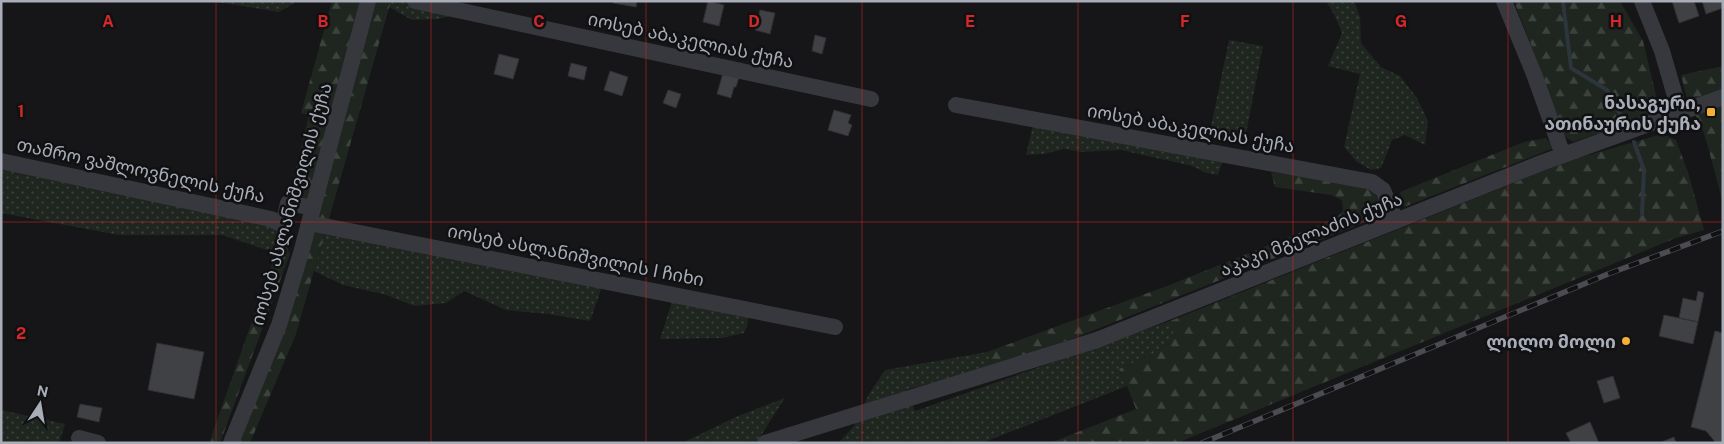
<svg xmlns="http://www.w3.org/2000/svg" width="1724" height="444" font-family="'Public Sans','Noto Sans Georgian',sans-serif">
<defs>
<pattern id="grass-dots" width="8" height="8" patternUnits="userSpaceOnUse" patternTransform="scale(1.25)"><rect width="8" height="8" fill="#1e261f"/><path d="M2 2h.1M6 6h.1" fill="none" stroke="#3c433d" stroke-width="1.8" stroke-linecap="round"/></pattern>
<pattern id="forest-firs" width="22" height="20" patternUnits="userSpaceOnUse" patternTransform="scale(1.25)"><rect width="22" height="20" fill="#1e261f"/><path d="M5 1l3.5 6h-7zM16 11l3.5 6h-7z" fill="#3c433d"/></pattern>
</defs>
<rect width="100%" height="100%" fill="#161618"/>
<path fill="url(#grass-dots)" d="M211 1H298L279 12Z
M391 1H415L465 12 439 19 412 20 389 7Z
M1326 1H1354L1360 17 1361 43 1381 67 1400 76 1417 98 1428 121 1425 145 1405 135 1392 140 1381 168 1371 170 1357 162 1344 147 1360 74 1328 66 1342 33 1335 16Z
M1229 40 1263 46 1244 144 1209 136Z
M1033 125 1223 160 1218 175 1206 173 1192 166 1121 150 1081 152 1065 149 1043 154 1026 155Z
M1 161 283 225 276 253 222 235H119L1 213Z
M327 226 604 281 590 321 548 314 506 310 464 291 446 303 414 306 387 295 343 285 314 271Z
M674 295 747 309 748 324 744 333 722 338 660 339Z
M1170 321 1175 327 1171 343 1149 356 1119 369 1127 386 982 443H838L854 426 869 394 885 370 987 352 992 366 906 390 915 411Z
M785 398 756 443H682L738 416Z
M1 410 65 424 59 443H1Z"/>
<path fill="url(#forest-firs)" d="M332 1H391L327 226 309 223 313 208 288 203 309 115 301 113Z
M1514 1H1620L1643 41 1660 112 1573 142 1563 135 1551 102 1540 68Z
M1723 66V203L1708 147 1702 128 1687 99 1681 75Z
M1662 134 1676 140 1688 172 1704 230 1676 238 1177 443H1050L1136 409 1127 386 1119 369 1149 356 1171 343 1174 327 1170 321 1568 161Z
M1546 138 1554 148 1404 207 1400 192 1524 142Z
M1271 172 1354 184 1372 189 1378 199 1383 215 1072 339 992 366 987 352 1167 286 1334 219 1343 211 1342 200 1331 195 1275 187Z
M314 229 325 232 296 334 250 443H236Z
M281 233 290 254 220 443H209L276 253Z"/>
<g fill="none" stroke-linecap="round" stroke-linejoin="round">
<path stroke="#2c353c" stroke-width="4" d="M1563 1 1571 68 1607 90 1624 121
M1634 142 1644 170 1642 214"/>
</g>
<path fill="#404145" stroke="#303034" d="M614 1H637L636 7 613 3Z
M708 1 724 5 719 26 703 22Z
M1672 1H1694L1699 16 1679 23Z
M1702 1H1723V8L1706 14Z
M760 10 775 13 770 34 755 30Z
M815 35 826 38 822 54 812 51Z
M499 54 519 59 513 79 494 74Z
M571 63 587 67 584 80 568 76Z
M610 71 628 77 622 96 604 90Z
M723 73 739 77 736 87H734L731 98 717 94Z
M668 90 681 94 676 108 663 103Z
M834 110 851 115 848 123 852 125 848 136 828 130Z
M1698 291 1704 293 1698 322 1679 318 1683 298 1696 301Z
M1664 315 1698 322 1693 344 1659 336Z
M1715 331 1723 333V443H1716L1706 431 1691 427Z
M157 343 204 352 194 399 148 390Z
M1613 376 1620 398 1604 403 1597 381Z
M80 404 102 408 99 422 77 417Z
M1590 422 1599 443H1571L1566 433Z
M1674 437 1676 443H1659Z"/>
<g fill="none" stroke-linecap="round" stroke-linejoin="round">
<path stroke="#37383d" stroke-width="16" d="M415 1 871 99
M1504 1 1534 74 1563 155
M1642 1 1662 51 1680 113
M956 105 1372 182 1383 190 1396 221
M1 161 271 219 283 225 288 203 313 208
M309 223 835 327
M79 438 98 443
M231 443 279 325 301 253 368 1
M765 443 1097 340 1544 162 1723 97"/>
<defs>
<path id="rail" d="M1202 443 1608 274 1723 231"/>
</defs>
<use href="#rail" stroke="#4a4c52" stroke-width="5.5"/>
<use href="#rail" stroke="#111113" stroke-width="4" stroke-dasharray="11" stroke-linecap="butt"/>
</g>
<path fill="none" stroke="#d62828" stroke-width="1" stroke-opacity="0.55" d="M216 1V443M431 1V443M646 1V443M862 1V443M1078 1V443M1293 1V443M1508 1V443M1 222H1723"/>
<g fill="#f2b134" stroke="#111113" stroke-width="2">
<rect x="1706" y="107" width="10" height="10" rx="2.5"/>
<circle cx="1626" cy="341" r="5"/>
</g>
<g text-anchor="middle" dominant-baseline="central" stroke-width="5" stroke-linejoin="round" paint-order="stroke">
<g font-size="18" fill="#a8adb8" stroke="#111113">
<text transform="translate(691 40) rotate(12)">იოსებ აბაკელიას ქუჩა</text>
<text transform="translate(1191 128) rotate(10)">იოსებ აბაკელიას ქუჩა</text>
<text transform="translate(141 170) rotate(12)">თამრო ვაშლოვნელის ქუჩა</text>
<text transform="translate(291 204) rotate(-74)">იოსებ ასლანიშვილის ქუჩა</text>
<text transform="translate(1311 234) rotate(-22)">აკაკი მგელაძის ქუჩა</text>
<text transform="translate(576 255) rotate(11)">იოსებ ასლანიშვილის I ჩიხი</text>
</g>
<g font-size="18" font-weight="bold" fill="#a8adb8" stroke="#111113" text-anchor="end">
<text x="1701" y="102">ნასაგური,<tspan x="1701" dy="21">ათინაურის ქუჩა</tspan></text>
<text x="1616" y="341">ლილო მოლი</text>
</g>
</g>
<g font-size="16" text-anchor="middle" font-weight="bold" fill="#d62828" stroke="#111113" stroke-width="5" stroke-linejoin="round" paint-order="stroke">
<text x="108" y="27">A</text>
<text x="323" y="27">B</text>
<text x="539" y="27">C</text>
<text x="754" y="27">D</text>
<text x="970" y="27">E</text>
<text x="1185" y="27">F</text>
<text x="1401" y="27">G</text>
<text x="1616" y="27">H</text>
<text x="21" y="117">1</text>
<text x="21" y="339">2</text>
</g>
<rect width="1724" height="444" fill="none" stroke="#a8adb8" stroke-width="5"/>
<g transform="translate(40 404) rotate(12)" stroke="#111113" stroke-width="4" paint-order="stroke">
<path d="M0-4L9 19L0 12L-9 19Z" fill="#a8adb8"/>
<text y="-8" font-size="14" font-weight="bold" text-anchor="middle" fill="#a8adb8">N</text>
</g>
</svg>
